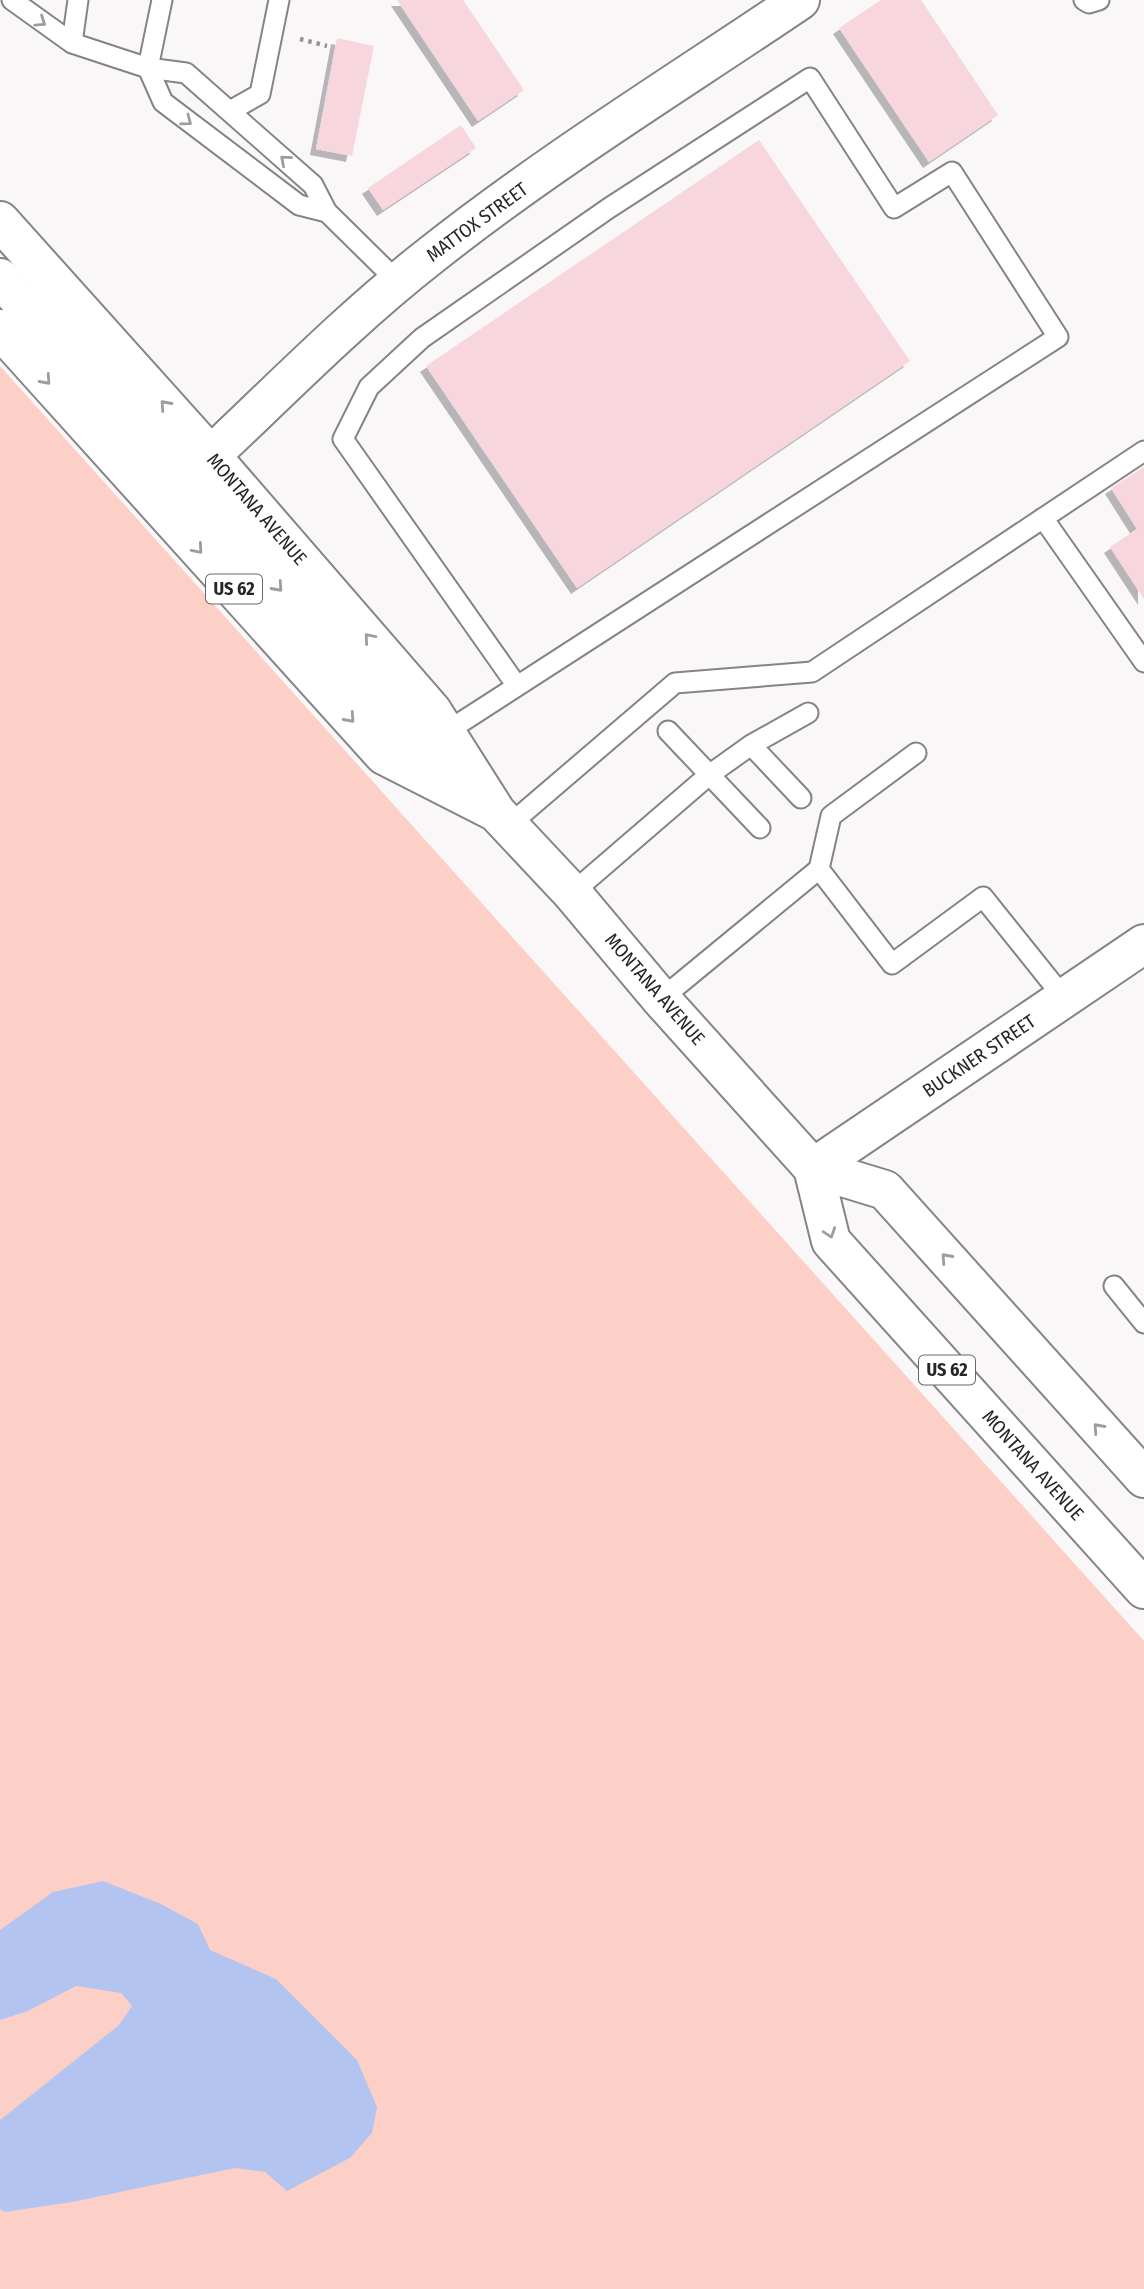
<svg xmlns="http://www.w3.org/2000/svg" width="1144" height="2289" font-family="'Fira Sans Condensed',sans-serif">
<defs>
<filter id="shadow"><feDropShadow dx="-6" dy="6" stdDeviation="0" flood-color="#0004"/></filter>
</defs>
<rect width="100%" height="100%" fill="#faf7f9"/>
<path fill="#fdd0c7" d="M0 366 1144 1641V2289H0Z"/>
<path fill="#b4c4f0" d="M103 1881 161 1904 198 1924 210 1950 276 1979 357 2060 377 2107 372 2133 350 2158 287 2191 265 2172 235 2168 72 2202 5 2212 0 2209V2120L119 2025 132 2006 121 1993 76 1986 28 2011 0 2020V1930L53 1892Z"/>
<path fill="#f8d6de" filter="url(#shadow)" d="M397 0H463L524 90 478 121Z
M881 0H921L998 115 929 162 839 28Z
M337 38 374 46 352 156 316 149Z
M461 125 476 148 383 210 368 188Z
M759 140 910 361 577 588 426 366Z
M1144 467V599L1110 547 1137 529 1111 488Z"/>
<g fill="none" stroke-linecap="round" stroke-linejoin="round">
<defs>
<path id="lane" d="M12 0 72 43 148 68 186 73 313 185 327 212 398 282
M162 0 148 68 163 102 299 205 327 212
M1084 0 1089 3 1099 0
M72 43 78 0
M230 111 260 94 279 0
M1043 518 1144 662
M668 731 760 828
M446 732 1058 337 952 172 894 208 810 78 609 208 422 338 369 387 343 439 517 686
M751 745 801 798
M508 826 675 683 812 672 1144 451
M819 869 831 816 916 753
M572 893 709 775 751 745 808 713
M661 999 819 869 892 964 983 897 1064 998
M1114 1286 1144 1323"/>
<path id="street" d="M188 477C268 403 343 324 430 256 547 163 676 84 800 0
M813 1168 1144 944"/>
<path id="highway" d="M0 221 211 456 432 711 496 812 572 893 661 999 813 1168 831 1241 1144 1589
M0 278 451 780
M0 329 384 755 496 812
M813 1168 885 1190 1144 1478"/>
</defs>
<use href="#lane" stroke="#858385" stroke-width="23"/>
<use href="#street" stroke="#858385" stroke-width="42"/>
<use href="#highway" stroke="#858385" stroke-width="42"/>
<path stroke="#939193" stroke-width="4.5" stroke-dasharray="3.5 5" stroke-linecap="butt" d="M300 39 327 46"/>
<use href="#lane" stroke="#fff" stroke-width="19"/>
<use href="#street" stroke="#fff" stroke-width="38"/>
<use href="#highway" stroke="#fff" stroke-width="38"/>
</g>
<defs><path id="oneway-chevron" d="M-2-3.5L2.5 0L-2 3.5" fill="none" stroke-width="1.6" stroke-linecap="round" stroke-linejoin="round" transform="scale(1.75)"/></defs>
<g stroke="#9e9d9e">
<use href="#oneway-chevron" transform="translate(41 22) rotate(34)"/>
<use href="#oneway-chevron" transform="translate(187 121) rotate(37)"/>
<use href="#oneway-chevron" transform="translate(285 160) rotate(-139)"/>
<use href="#oneway-chevron" transform="translate(46 380) rotate(48)"/>
<use href="#oneway-chevron" transform="translate(165 405) rotate(-132)"/>
<use href="#oneway-chevron" transform="translate(198 549) rotate(49)"/>
<use href="#oneway-chevron" transform="translate(278 587) rotate(48)"/>
<use href="#oneway-chevron" transform="translate(369 638) rotate(-131)"/>
<use href="#oneway-chevron" transform="translate(350 718) rotate(48)"/>
<use href="#oneway-chevron" transform="translate(830 1233) rotate(71)"/>
<use href="#oneway-chevron" transform="translate(946 1258) rotate(-132)"/>
<use href="#oneway-chevron" transform="translate(1098 1428) rotate(-132)"/>
</g>
<g text-anchor="middle" dominant-baseline="central" stroke-width="7" stroke-linejoin="round" paint-order="stroke">
<g fill="#fff" stroke="#686768" stroke-width="2">
<rect x="206" y="574.5" width="56" height="29" rx="5"/>
<rect x="919" y="1355.5" width="56" height="29" rx="5"/>
</g>
<g font-size="18" font-weight="bold" fill="#272627">
<text x="234" y="589">US 62</text>
<text x="947" y="1370">US 62</text>
</g>
<g font-size="19" fill="#272627" stroke="#fff">
<text transform="translate(477 222) rotate(-36)">MATTOX STREET</text>
<text transform="translate(257 509) rotate(49)">MONTANA AVENUE</text>
<text transform="translate(655 989) rotate(49)">MONTANA AVENUE</text>
<text transform="translate(979 1056) rotate(-34)">BUCKNER STREET</text>
<text transform="translate(1033 1465) rotate(48)">MONTANA AVENUE</text>
</g>
</g>
</svg>
